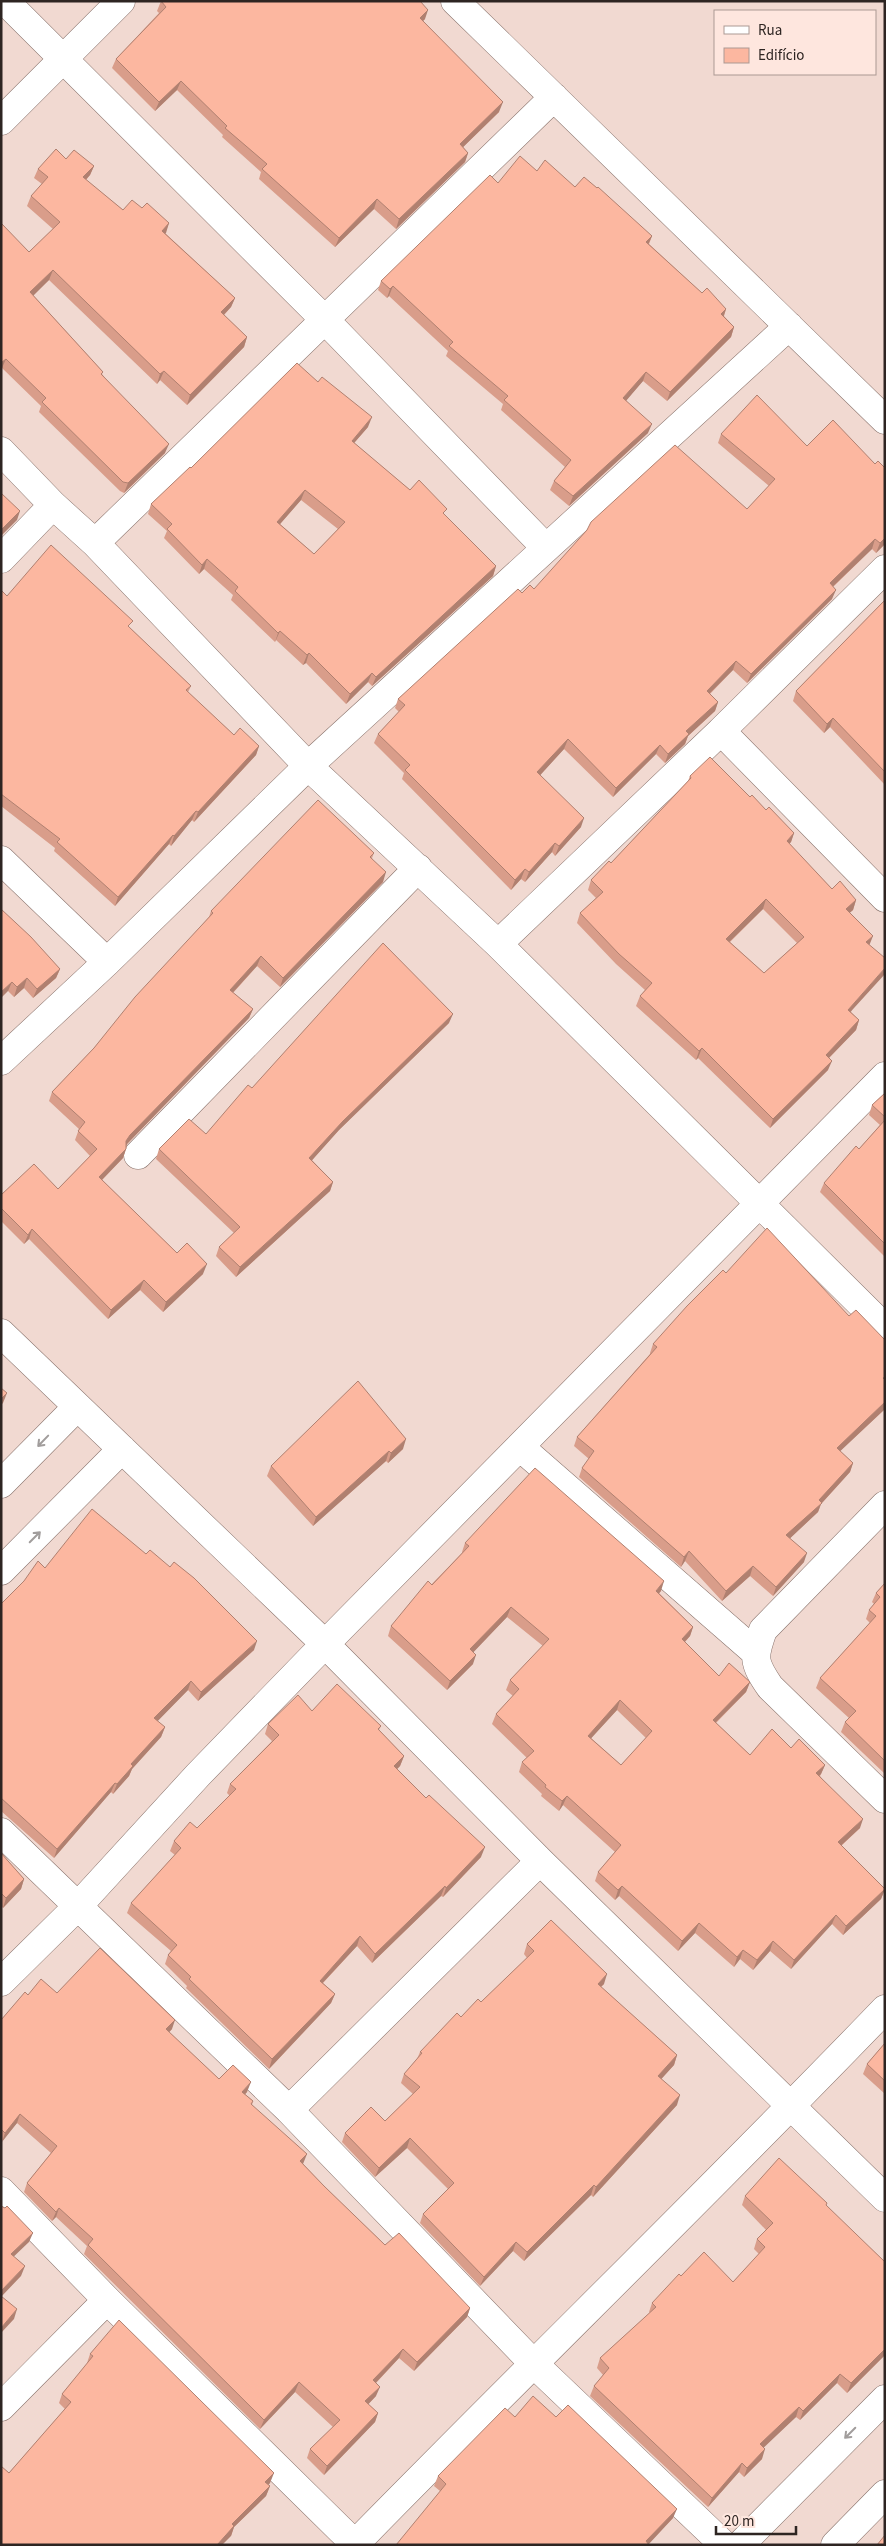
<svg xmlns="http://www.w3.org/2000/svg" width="886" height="2546" font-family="'Source Sans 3',sans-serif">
<rect width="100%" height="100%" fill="#f1d9d1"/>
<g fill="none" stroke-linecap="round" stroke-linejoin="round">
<defs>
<path id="minor" d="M5 1 325 320 545 547
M455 1 885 420
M1 121 121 1
M1 451 53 505 95 543 308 766 498 944 885 1328
M95 543 554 97
M1 559 53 505
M721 731 885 569
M1 860 107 962
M498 944 721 731 885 898
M1 1061 107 962 308 766 789 326
M138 1155 418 868
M1 1333 325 1644 540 1861 885 2198
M520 1447 755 1652
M1 1484 77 1407
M885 1505 763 1630C753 1658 753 1662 770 1687L885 1799
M1 1571 122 1449
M1 1832 289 2110 533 2363 724 2545
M1 1982 78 1906 198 1775 325 1644 885 1076
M289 2110 540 1861
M1 2191 107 2300 355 2544
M1 2407 107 2300
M354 2545C530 2365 711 2190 885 2009
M740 2545 885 2399
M835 2545 885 2494"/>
</defs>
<use href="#minor" stroke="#89736c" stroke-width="29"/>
<use href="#minor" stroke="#fff" stroke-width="28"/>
</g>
<path fill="#d99d8a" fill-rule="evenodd" d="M161 1 425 19 423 21 499 112 463 147 468 153 465 162 396 229 374 209 335 247 259 179 261 172 222 137 223 135 177 90 155 111 112 68 116 59 159 13 157 11Z
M66 159 94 166 90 175 86 180 123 210 142 208 169 223 165 233 235 298 231 307 224 315 247 337 244 347 187 405 160 380 157 384 49 280 33 295 103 372 102 374 165 453 124 493 120 491 39 412 41 406 2 368 1 370V225L29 252 53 229 27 206 31 196 42 184 34 178 38 169Z
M537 171 575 187 652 236 649 244 702 293 726 309 724 316 734 327 731 337 667 401 643 381 626 400 648 433 569 506 550 490 554 481 565 467 501 410 503 404 446 356 448 351 389 296 387 298 378 290 381 281 498 183Z
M368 427 354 443 410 490 445 515 496 566 493 576 372 686 368 682 346 704 306 663 303 665 276 640 275 642 231 600 233 595 204 569 199 574 164 538 167 531 148 514 151 504 191 468ZM301 500 338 529 314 554 280 524Z
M721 434 885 544 876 553 872 549 833 587 832 599 747 683 733 670 710 694 718 702 715 711 688 736 685 744 665 763 656 754 613 797 564 749 540 775 581 827 555 856 552 852 525 882 521 879 511 890 402 779 404 773 374 743 378 734 399 712 395 708 398 699 522 593 534 589 747 509 769 486 718 443Z
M1 590 7 596 130 628 191 686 188 692 234 735 259 746 256 755 194 822 192 820 171 846 169 844 115 906 54 851 55 848 1 806Z
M885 600V785L830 727 824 733 793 701 796 691Z
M690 776 750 797 794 833 791 842 789 844 832 889 856 900 853 910 849 913 869 945 851 1012 859 1020 856 1030 829 1058 828 1070 770 1128 698 1058 696 1060 636 1006 640 996 645 990 616 964 577 923 580 913 596 898 588 890 591 880 611 863 688 781ZM763 909 797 943 764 973 730 942Z
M374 853 372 858 383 882 280 987 257 966 233 993 253 1009 249 1018 127 1144 126 1149 123 1158 102 1180 177 1253 203 1274 163 1312 140 1290 108 1319 29 1239 24 1244 1 1221V1195L58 1189 90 1156 75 1140 79 1129 49 1101 52 1092 94 1048 209 917 211 911Z
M1 909 60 969 56 978 33 998 24 988 14 997 8 991Z
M449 1023 339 1130 312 1160 333 1182 330 1191 236 1277 216 1256 219 1247 234 1233 156 1159 159 1149 206 1134 252 1088Z
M885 1093V1257L820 1192 824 1183 859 1149 880 1125 869 1115 872 1105Z
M726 1273 885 1409 840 1451 853 1463 850 1472 821 1504 818 1512 790 1538 804 1562 773 1596 750 1576 722 1601 685 1561 681 1567 579 1477 582 1468 589 1459 574 1446 577 1437 650 1354V1353L653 1344Z
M403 1449 388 1463 386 1461 313 1526 267 1476 271 1466Z
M465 1543 661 1591 659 1593 693 1627 690 1636 685 1642 719 1676 750 1682 746 1692 716 1723 750 1755 791 1748 825 1765 821 1774 820 1776 860 1828 841 1846 885 1889 881 1899 843 1935 832 1924 791 1969 770 1951 753 1970 740 1959 734 1967 695 1933 678 1951 619 1896 615 1900 595 1881 598 1872 615 1852 563 1805 559 1811 541 1796 542 1794 519 1772 522 1762 527 1758 492 1724 496 1714 513 1696 506 1690 510 1680 543 1646 507 1617 473 1652V1664L447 1690 388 1636 391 1626 462 1553V1552ZM617 1710 646 1738 621 1765 591 1738Z
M45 1568 254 1650 198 1701 188 1690 157 1721 165 1727 161 1737 132 1769 129 1776 113 1794 111 1792 54 1858 1 1811V1604Z
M885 1583V1774L841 1732 845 1722 849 1718 816 1688 820 1678 870 1623 866 1619 869 1610 874 1604 872 1602 876 1593Z
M312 1711 381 1726 379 1730 404 1756 400 1766 397 1769 481 1857 443 1897 441 1896 372 1963 357 1946 323 1983 335 1994 331 2003 269 2069 186 1988 187 1986 165 1964 168 1955 171 1951 127 1913 131 1903 175 1855 170 1851 174 1841 197 1828 230 1796 227 1793 230 1784 272 1741 265 1734 268 1724Z
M1 1853 24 1879 21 1889 3 1908 1 1906Z
M527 1944 604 1984 601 1987 677 2055 674 2065 661 2079 677 2105 593 2197 591 2195 524 2261 513 2251 480 2286 420 2223 423 2214 448 2189 407 2148 375 2177 342 2142 345 2133 385 2121 413 2094 401 2083 404 2074 417 2059 420 2052 481 2002 527 1958 524 1954Z
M57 1993 172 2029 169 2032 219 2079 247 2092 245 2094 253 2101 252 2105 303 2164 324 2186 385 2245 470 2308 467 2317 414 2371 399 2358 376 2383V2396L368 2404 378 2413 375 2422 324 2475 307 2458 310 2449 333 2427 295 2392 260 2429 84 2254 87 2246 56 2217 52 2221 24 2192 27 2183 51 2153 17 2123 1 2142V2020L28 1995Z
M885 2043V2094L863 2074 867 2064Z
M745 2196 827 2203 826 2206 885 2262V2355L847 2393 837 2383 800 2420 796 2417 763 2447 762 2459 744 2477 739 2472 708 2507 590 2396 594 2386 603 2375 597 2368 600 2358 650 2313 649 2312 652 2303 681 2276 733 2282 759 2254 754 2249 757 2239 766 2230 742 2205Z
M90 2354 270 2483 268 2485 270 2486 266 2496 234 2527 231 2536 9 2473 65 2409 59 2403 62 2394 87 2364V2363Z
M515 2417H556L673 2518 648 2544 440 2491 434 2486 438 2476Z"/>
<path fill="#b08070" d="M428 10 425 19 417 27 420 18Z
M181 81 177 90 155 111 159 102Z
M503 102 499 112 456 154 460 144Z
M468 153 465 162 396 229 399 219Z
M94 166 90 175 80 186 83 177Z
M377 199 374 209 335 247 339 238Z
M169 223 166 233 159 240 162 231Z
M652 236 648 245 646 242Z
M53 270 49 280 27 302 30 292Z
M393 286 389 296 387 298 390 289Z
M235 298 231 307 218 321 221 312Z
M726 309 723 318 721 314Z
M734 327 731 337 667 401 670 392Z
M247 337 244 347 187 405 190 395Z
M6 359 2 368 1 370V366L2 362Z
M164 371 160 380 157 384 160 374Z
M646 372 643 381 620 408 623 398Z
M372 417 368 427 348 450 352 441Z
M652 424 648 433 569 506 573 496Z
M169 444 165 453 124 493 128 483Z
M305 490 301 500 274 531 277 522Z
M20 511 17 520 1 536V530Z
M885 538V544L876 553 880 543Z
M875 539 872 549 826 593 830 583Z
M207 559 204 569 199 574 202 565Z
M496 566 493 576 372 686 376 677Z
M836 590 832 599 747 683 751 674Z
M280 631 276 640 275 642 278 633Z
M309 653 306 663 303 665 307 655Z
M736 661 733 670 703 700 707 691Z
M372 673 368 682 346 704 350 694Z
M718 702 715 711 688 736 685 744 665 763 668 754 686 731Z
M833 718 830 727 824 733 827 724Z
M568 739 564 749 534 782 537 772Z
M660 745 656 754 613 797 616 788Z
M259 746 256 755 194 822 198 812Z
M196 811 192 820 171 846 174 836Z
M584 818 581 827 555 856 559 846Z
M794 833 791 842 783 850 787 841Z
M173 835 169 844 115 906 118 897Z
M555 843 552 852 525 882 529 872Z
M525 869 521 879 511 890 515 880Z
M386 872 383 882 280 987 283 978Z
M766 899 763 909 723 948 726 939Z
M856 900 853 910 843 919 846 909Z
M873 936 869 946 866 942Z
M261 956 257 966 226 1000 230 990Z
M885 968V974L844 1019 848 1010Z
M60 969 56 978 33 998 37 989Z
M27 978 24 988 14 997 17 987Z
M12 982 8 991 1 998V992Z
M253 1009 249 1018 127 1144 123 1151 126 1141 130 1135Z
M453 1014 449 1023 339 1130 306 1167 309 1158 343 1121Z
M859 1020 856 1030 822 1065 826 1055Z
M702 1048 698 1058 696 1060 699 1051Z
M832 1061 828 1070 770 1128 773 1119Z
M126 1149 123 1158 96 1186 99 1177Z
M333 1182 330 1191 236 1277 240 1267Z
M32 1229 29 1239 24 1244 28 1235Z
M207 1264 203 1274 163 1312 166 1302Z
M144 1280 140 1290 108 1319 111 1310Z
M7 1393 3 1403 1 1405V1399Z
M885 1402V1409L834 1457 837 1448Z
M406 1439 403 1449 388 1463 391 1453Z
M389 1451 386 1461 313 1526 316 1517Z
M853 1463 850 1472 821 1504 818 1512 783 1545 786 1535Z
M689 1551 685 1561 681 1567 684 1557Z
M807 1553 804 1562 773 1596 776 1587Z
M753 1566 750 1576 722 1601 726 1591Z
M664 1581 661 1591 653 1600 656 1591Z
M511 1607 507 1617 467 1659 470 1649Z
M693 1627 690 1636 679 1648 682 1639Z
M257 1641 254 1650 198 1701 201 1692Z
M476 1655 473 1664 447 1690 450 1681Z
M191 1681 188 1690 151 1728 154 1718Z
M750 1682 746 1692 709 1729 713 1720Z
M620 1700 617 1710 585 1745 588 1736Z
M165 1727 161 1737 132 1769 129 1776 113 1794 117 1784 131 1764Z
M404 1756 400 1766 391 1775 394 1766Z
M825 1765 821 1774 813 1782 816 1773Z
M115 1783 111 1792 54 1858 57 1849Z
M567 1796 563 1805 559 1811 562 1801Z
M863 1819 860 1828 834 1852 838 1842Z
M485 1847 481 1857 443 1897 446 1888Z
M24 1879 21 1889 3 1908 6 1898Z
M445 1886 441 1896 372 1963 375 1954Z
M622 1886 619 1896 615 1900 618 1890Z
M885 1889 881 1899 843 1935 846 1926Z
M836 1915 832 1924 791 1969 794 1960Z
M699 1923 695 1933 678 1951 682 1941Z
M360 1936 357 1946 316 1990 320 1981Z
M773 1941 770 1951 753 1970 757 1960Z
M743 1950 740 1959 734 1967 737 1957Z
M607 1974 604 1984 594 1993 598 1984Z
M335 1994 331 2003 269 2069 272 2059Z
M175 2020 172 2029 163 2039 166 2029Z
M677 2055 674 2065 655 2086 658 2076Z
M251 2082 247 2092 239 2101 242 2092Z
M680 2095 677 2105 593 2197 596 2187Z
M20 2114 17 2123 2 2142 5 2133Z
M410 2138 407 2148 375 2177 379 2168Z
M307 2154 303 2164 300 2161Z
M594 2185 591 2195 524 2261 527 2252Z
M59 2208 56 2217 52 2221 56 2212Z
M33 2233 29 2242 7 2263 11 2254Z
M516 2242 513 2251 480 2286 484 2277Z
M25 2266 21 2276 1 2297V2291Z
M470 2308 467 2317 414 2371 417 2362Z
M17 2309 14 2319 1 2333V2328Z
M403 2349 399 2358 369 2390 373 2380Z
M885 2349V2355L847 2393 851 2383Z
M840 2374 837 2383 800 2420 803 2411Z
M299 2382 295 2392 260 2429 264 2420Z
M380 2387 376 2396 362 2411 365 2401Z
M799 2407 796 2417 757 2454 760 2444Z
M378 2413 375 2422 324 2475 327 2466Z
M765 2449 762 2459 744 2477 747 2468Z
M742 2463 739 2472 708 2507 712 2498Z
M274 2473 270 2483 262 2491 265 2482Z
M270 2486 266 2496 234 2527 231 2536 222 2545H217L232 2524Z
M677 2509 673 2518 648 2545 646 2541Z"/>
<path fill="#fcb7a0" stroke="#b08070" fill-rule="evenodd" d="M161 1H420L428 10 420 18 503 102 460 144 468 153 399 219 377 199 339 238 262 169 267 164 225 128 227 126 181 81 159 102 116 59 166 7Z
M56 149 66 159 74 150 94 166 83 177 123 210 132 200 142 208 147 203 169 223 162 231 235 298 221 312 247 337 190 395 164 371 160 374 53 270 30 292 103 372 101 374 169 444 128 483 123 482 42 402 46 398 6 359 2 362 1 361V225L2 224 29 252 60 222 31 196 48 177 38 169Z
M520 156 537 171 545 160 575 187 584 177 597 188 598 187 652 236 646 242 702 293 707 288 726 309 721 314 734 327 670 392 646 372 623 398 652 424 573 496 554 481 571 460 504 400 508 396 449 346 453 342 393 286 390 289 381 281 490 175 498 183Z
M297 363 318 382 322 377 372 417 352 441 410 490 419 480 447 509 443 513 496 566 376 677 372 673 350 694 309 653 307 655 280 631 278 633 235 591 238 587 207 559 202 565 167 529 172 524 151 504 190 467 191 468ZM305 490 345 522 314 554 277 522Z
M757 395 807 446 833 420 875 464 878 461 885 468V538L880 543 875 539 830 583 836 590 751 674 736 661 707 691 718 702 686 731 689 734 668 754 660 745 616 788 568 739 537 772 584 818 559 846 555 843 529 872 525 869 515 880 405 770 410 765 378 734 405 705 398 699 518 589 522 593 530 585 534 589 587 530 591 522 675 445 747 509 775 479 721 434Z
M1 493 20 511 1 530Z
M51 545 133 621 128 626 191 686 186 690 234 735 240 728 259 746 198 812 196 811 174 836 173 835 118 897 57 842 60 839 1 794V590L7 596Z
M885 600V772L833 718 827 724 796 691Z
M710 757 750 797 752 795 766 810 769 807 794 833 787 841 832 889 840 881 856 900 846 909 873 936 866 942 885 958V968L848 1010 859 1020 826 1055 832 1061 773 1119 702 1048 699 1051 640 996 652 983 619 954 580 913 603 892 591 880 609 861 611 863 691 778 690 776ZM766 899 804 937 764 973 726 939Z
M318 800 374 853 370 857 386 872 283 978 261 956 230 990 253 1009 130 1135 126 1141V1149L99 1177 177 1253 187 1243 207 1264 166 1302 144 1280 111 1310 32 1229 28 1235 1 1208V1195L34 1164 58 1189 97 1149 78 1131 85 1122 52 1092 94 1048 135 997 213 913 211 911Z
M1 909 31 937 60 969 37 989 27 978 17 987 12 982 1 992Z
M383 943 453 1014 343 1121 309 1158 333 1182 240 1267 219 1247 240 1227 159 1149 189 1119 206 1134 248 1085 252 1088Z
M885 1093V1117L872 1105Z
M885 1120V1244L824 1183 856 1146 859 1149Z
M767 1228 849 1316 856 1310 885 1340V1377L883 1378 885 1380V1402L837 1448 853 1463 819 1500 822 1503 786 1535 807 1553 776 1587 753 1566 726 1591 689 1551 684 1557 582 1468 594 1451 577 1437 657 1347 653 1344 687 1306 723 1270 726 1273Z
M358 1381 406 1439 391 1453 389 1451 316 1517 271 1466Z
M1 1388 7 1393 1 1399Z
M535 1468 664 1581 656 1591 693 1627 682 1639 719 1676 729 1663 750 1682 713 1720 750 1755 772 1729 791 1748 799 1739 825 1765 816 1773 863 1819 838 1842 885 1889 846 1926 836 1915 794 1960 773 1941 757 1960 743 1950 737 1957 699 1923 682 1941 622 1886 618 1890 598 1872 621 1845 567 1796 562 1801 545 1787 546 1785 522 1762 534 1751 496 1714 519 1689 510 1680 549 1639 511 1607 470 1649 476 1655 450 1681 391 1626 428 1581 432 1585 469 1546 465 1543ZM620 1700 652 1731 621 1765 588 1736Z
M92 1509 146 1554 150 1550 170 1567 174 1562 194 1578 257 1641 201 1692 191 1681 154 1718 165 1727 131 1764 133 1766 117 1784 115 1783 57 1849 1 1798V1604L24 1581 38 1561 45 1568Z
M885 1583V1761L845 1722 856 1711 820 1678 876 1616 869 1610 880 1597 876 1593Z
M337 1684 381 1726 378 1729 404 1756 394 1766 426 1798 429 1795 485 1847 446 1888 445 1886 375 1954 360 1936 320 1981 335 1994 272 2059 189 1979 191 1977 168 1955 177 1945 131 1903 181 1848 174 1841 190 1822 197 1828 236 1789 230 1784 279 1735 268 1724 298 1695 312 1711Z
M1 1853 24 1879 6 1898 1 1893Z
M551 1920 607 1974 598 1984 677 2055 658 2076 680 2095 596 2187 594 2185 527 2252 516 2242 484 2277 423 2214 454 2183 410 2138 379 2168 345 2133 371 2107 385 2121 420 2087 404 2074 422 2053 420 2052 457 2013 461 2017 478 1999 481 2002 534 1951 527 1944Z
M100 1948 175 2020 166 2029 219 2079 233 2065 251 2082 242 2092 253 2101 251 2104 307 2154 300 2161 324 2186 385 2245 399 2233 470 2308 417 2362 403 2349 373 2380 380 2387 365 2401 378 2413 327 2466 310 2449 340 2420 299 2382 264 2420 88 2245 93 2239 59 2208 56 2212 27 2183 57 2146 20 2114 5 2133 1 2129V2020L25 1992 28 1995 41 1979 57 1993Z
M885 2043V2081L867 2064Z
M779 2158 827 2203 826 2205 885 2262V2349L851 2383 840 2374 803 2411 799 2407 760 2444 765 2449 747 2468 742 2463 712 2498 594 2386 609 2368 600 2358 656 2307 652 2303 679 2274 681 2276 704 2252 733 2282 765 2247 757 2239 773 2223 745 2196Z
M1 2206 5 2208 7 2206 33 2233 11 2254 25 2266 1 2291Z
M1 2296 17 2309 1 2328Z
M119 2320 274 2473 265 2482 270 2486 232 2524 234 2526 217 2545H1V2466L9 2473 71 2402 62 2394 93 2356 90 2354Z
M533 2396 556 2417 568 2405 677 2509 646 2541 649 2545H396L446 2484 438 2476 505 2408 515 2417Z
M885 2535V2545H877Z"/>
<defs><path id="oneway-shaft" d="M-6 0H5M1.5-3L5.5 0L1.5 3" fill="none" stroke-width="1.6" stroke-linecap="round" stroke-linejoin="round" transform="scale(1.25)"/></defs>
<g stroke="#a19d9c">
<use href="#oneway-shaft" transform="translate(43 1441) rotate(134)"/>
<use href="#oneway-shaft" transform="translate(35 1537) rotate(-45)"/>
<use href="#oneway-shaft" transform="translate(850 2433) rotate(135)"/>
</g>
<rect width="886" height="2546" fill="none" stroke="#2e2522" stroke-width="5"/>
<rect x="714" y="10" width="162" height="65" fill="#fee6de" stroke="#ab9993"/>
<rect x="724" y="26" width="25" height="8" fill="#ffffff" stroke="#ab9993"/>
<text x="758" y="35" font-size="15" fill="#2e2522">Rua</text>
<rect x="724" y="48" width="25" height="15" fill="#fcb7a0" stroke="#ab9993"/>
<text x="758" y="60" font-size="15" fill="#2e2522">Edifício</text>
<path d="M716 2526v8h80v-8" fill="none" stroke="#2e2522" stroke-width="2.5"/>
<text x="724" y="2526" font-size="15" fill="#2e2522" stroke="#fee6de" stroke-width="4" paint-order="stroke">20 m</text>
</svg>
